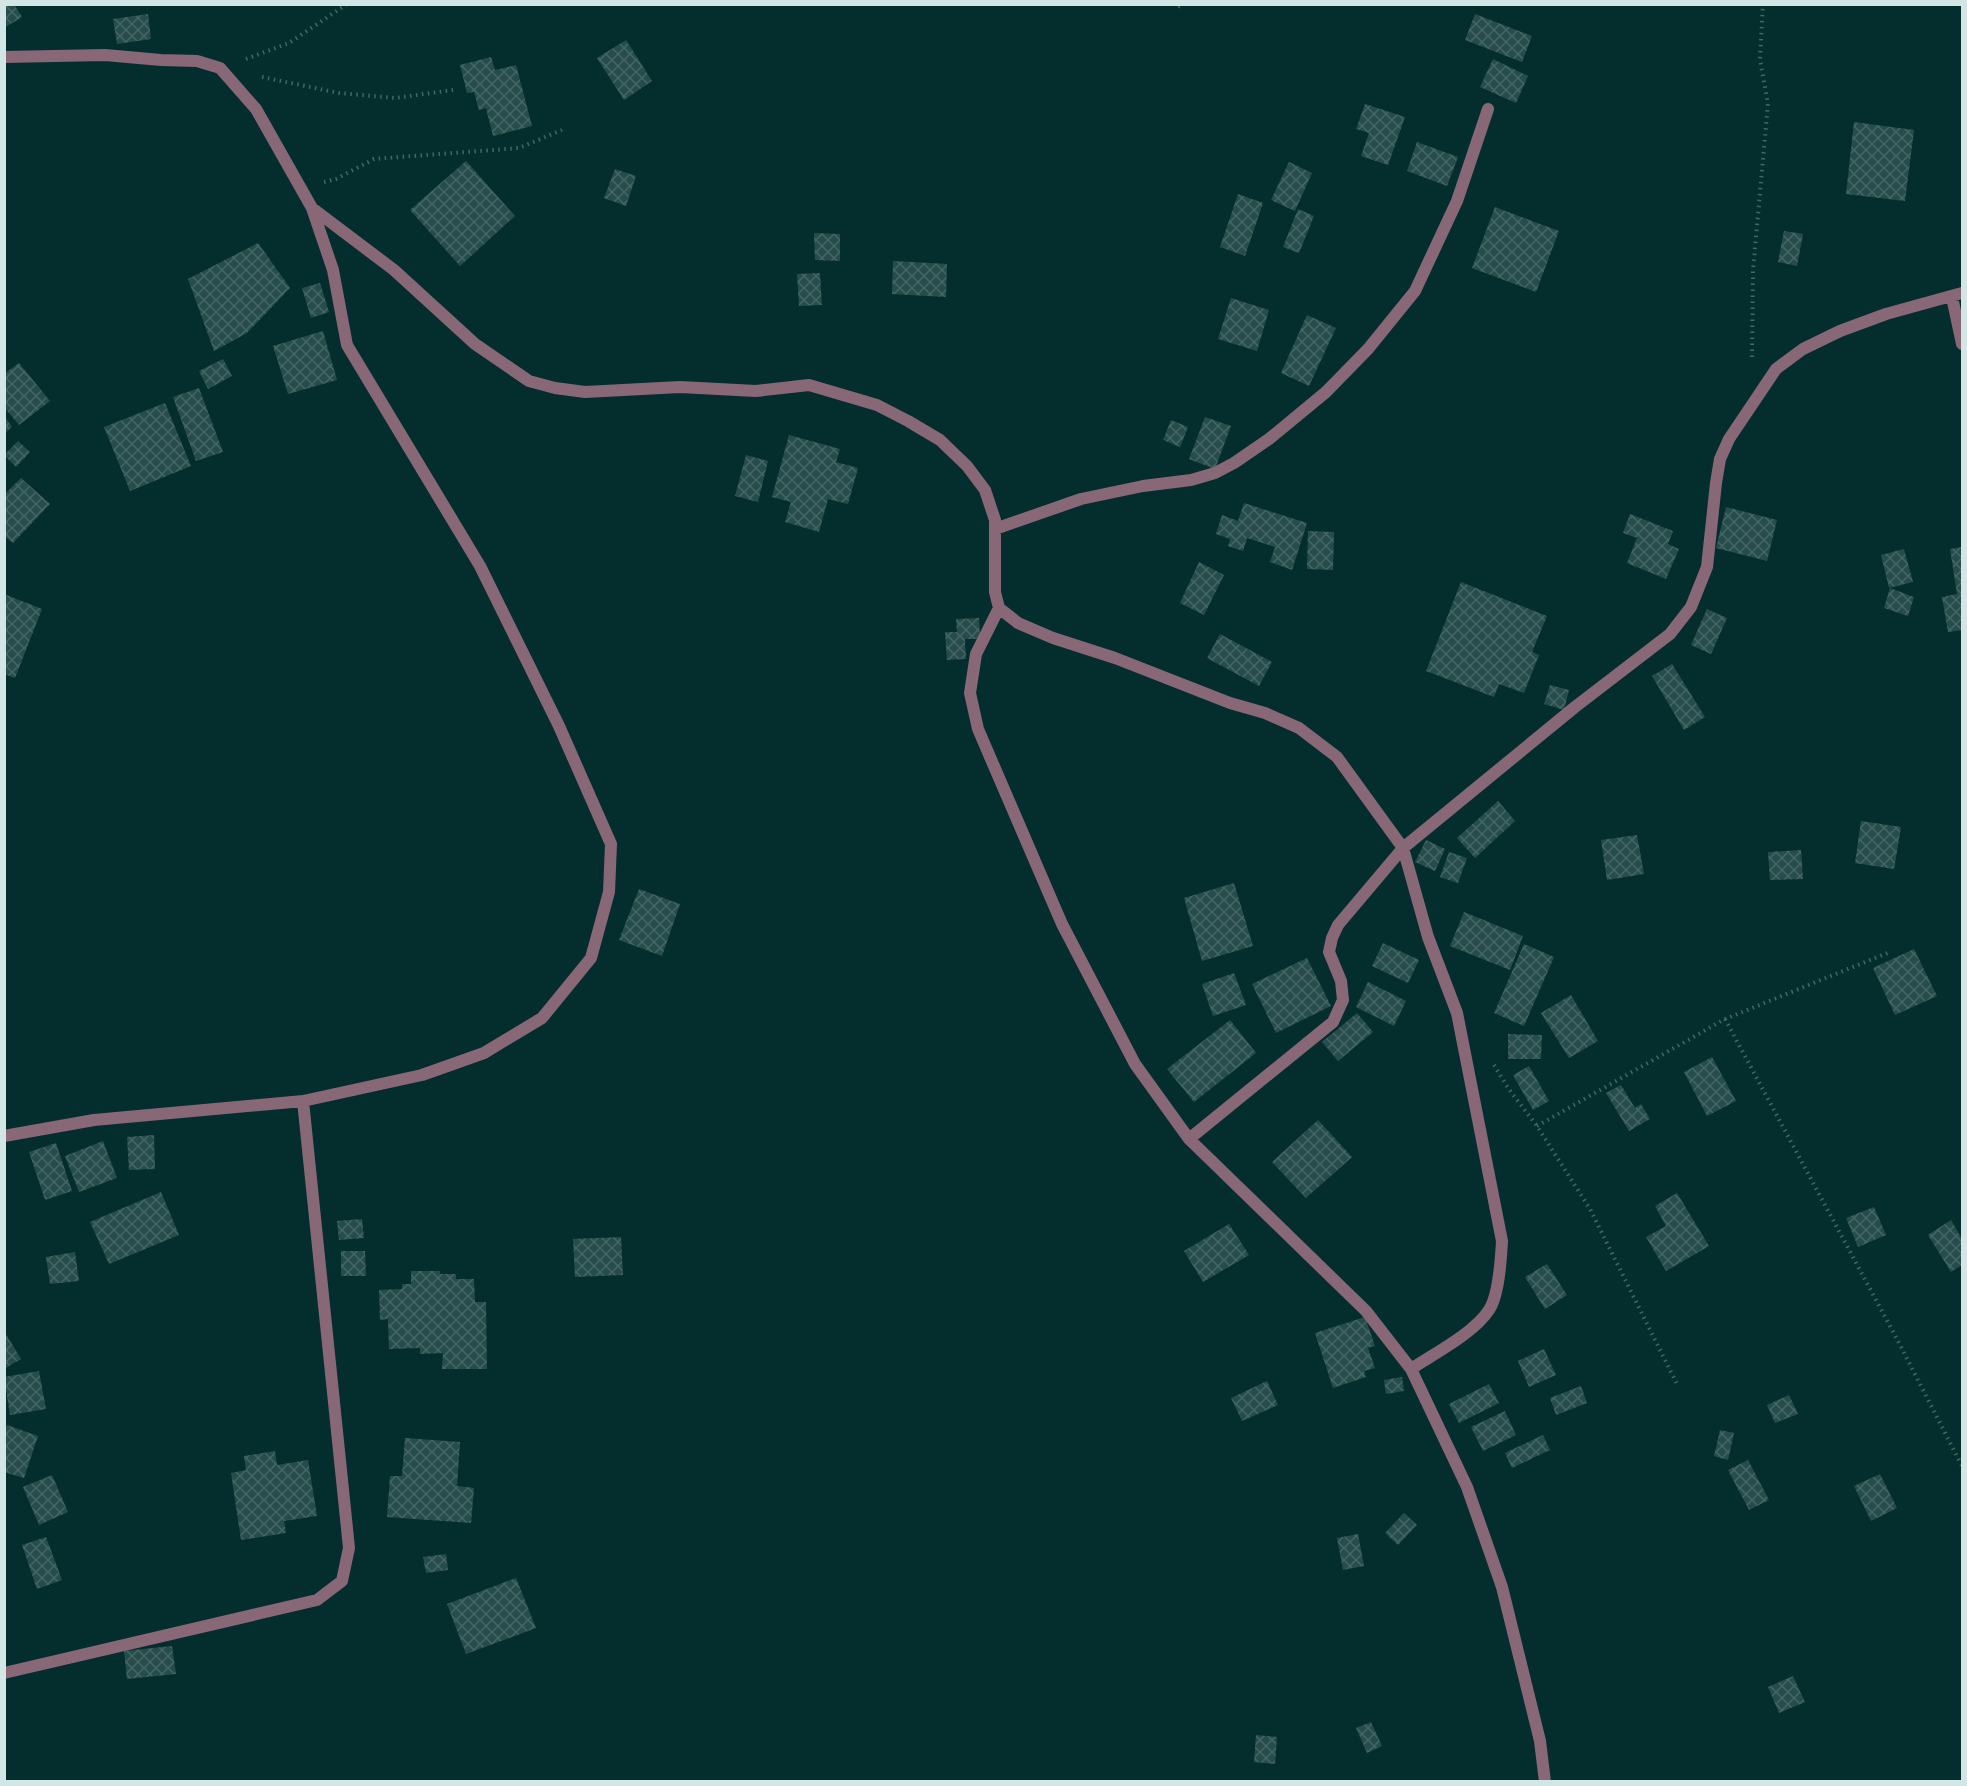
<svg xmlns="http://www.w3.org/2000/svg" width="1967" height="1786" font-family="'Source Sans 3',sans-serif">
<defs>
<pattern id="building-cross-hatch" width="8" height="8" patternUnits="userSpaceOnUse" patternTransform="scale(1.5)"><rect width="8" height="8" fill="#264c4b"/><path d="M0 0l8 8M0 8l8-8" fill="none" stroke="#456665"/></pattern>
</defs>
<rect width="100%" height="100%" fill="#042e2d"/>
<path fill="url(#building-cross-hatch)" d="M4 4H14L22 17 4 28Z
M148 14 151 39 117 44 113 19Z
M1475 14 1532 36 1522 62 1465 40Z
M626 40 652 81 624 100 597 58Z
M491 57 495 70 516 65 532 126 493 136 486 108 479 110 474 92 467 93 460 65Z
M1493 59 1528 76 1516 103 1480 87Z
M1365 104 1405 117 1388 165 1361 156 1369 133 1356 129Z
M1854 122 1914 130 1905 201 1846 194Z
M1417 142 1458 157 1447 186 1407 171Z
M466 161 515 216 460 266 410 210Z
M1289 162 1312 173 1295 211 1271 200Z
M615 169 636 176 626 206 604 198Z
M1238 194 1263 203 1245 256 1220 247Z
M1495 207 1559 231 1536 292 1472 268Z
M1298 209 1314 216 1299 253 1283 247Z
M1784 231 1803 234 1797 266 1778 262Z
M814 233 840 234V261L815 260Z
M258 243 290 288 247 333 214 351 188 279Z
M893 261 947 264 946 297 892 294Z
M820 273 822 305 799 306 797 274Z
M320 283 329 312 311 318 302 288Z
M1231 298 1269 310 1257 351 1218 339Z
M1307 315 1336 328 1309 386 1281 373Z
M323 331 337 380 288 394 273 346Z
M223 359 232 376 208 389 199 371Z
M19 363 50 401 19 425 4 407V374Z
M199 388 223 452 196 461 173 397Z
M165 403 191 466 130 491 104 427Z
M5 417 12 427 5 433Z
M1205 417 1231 426 1215 469 1189 459Z
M1171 420 1188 427 1180 447 1163 440Z
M789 435 840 449 836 462 858 468 848 504 828 499 819 532 785 522 791 502 772 497Z
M18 441 30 452 16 467 4 455Z
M746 455 768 461 758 502 735 496Z
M21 478 50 504 13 543 4 536V495Z
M1244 503 1307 523 1292 570 1270 562 1275 547 1247 538 1243 551 1228 546 1230 539 1216 534 1222 515 1238 521Z
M1726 507 1777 520 1767 561 1716 548Z
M1630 514 1673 531 1668 544 1679 549 1666 579 1627 563 1637 538 1623 533Z
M1308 531 1334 532 1333 570 1307 569Z
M1962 547V630L1948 632 1942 597 1957 594 1950 549Z
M1904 549 1913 582 1889 588 1881 555Z
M1199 562 1224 575 1204 615 1180 603Z
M1461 582 1547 616 1532 652 1539 655 1524 693 1499 684 1494 697 1426 671Z
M1890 588 1914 597 1908 616 1884 608Z
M4 594 42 609 15 678 4 674Z
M1707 609 1727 618 1711 654 1691 645Z
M979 618 980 639H965L966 659 947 660 945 632H957L956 619Z
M1220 634 1272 662 1259 686 1207 658Z
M1672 664 1705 717 1684 730 1652 676Z
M1550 685 1569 690 1564 710 1544 704Z
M1498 801 1515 821 1475 858 1457 838Z
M1861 821 1901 827 1894 869 1855 863Z
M1637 835 1644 874 1607 880 1601 840Z
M1426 840 1445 849 1435 871 1415 862Z
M1801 850 1803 879 1770 880 1768 852Z
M1449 852 1467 858 1458 883 1440 877Z
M1234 883 1253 946 1202 961 1184 898Z
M639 889 680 904 662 956 619 940Z
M1464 912 1523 936 1510 970 1450 946Z
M1383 943 1419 960 1408 983 1372 966Z
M1524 944 1554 957 1524 1026 1494 1013Z
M1914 949 1937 996 1895 1015 1873 968Z
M1307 958 1331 1006 1276 1033 1252 984Z
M1234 973 1246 1005 1213 1016 1202 984Z
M1368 982 1406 1001 1394 1026 1356 1007Z
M1571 995 1598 1041 1569 1058 1541 1013Z
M1357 1013 1373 1032 1338 1061 1322 1042Z
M1230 1020 1256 1053 1194 1102 1167 1069Z
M1508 1034 1542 1035 1541 1059H1508Z
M1712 1057 1736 1101 1707 1116 1684 1072Z
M1529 1066 1549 1101 1533 1110 1513 1075Z
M1621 1085 1635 1108 1641 1104 1650 1119 1629 1131 1606 1093Z
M1318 1120 1352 1157 1306 1198 1272 1162Z
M154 1135 155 1169 129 1170 127 1137Z
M103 1141 117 1178 79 1192 65 1156Z
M56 1143 72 1191 45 1200 29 1152Z
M161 1192 179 1235 109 1264 90 1222Z
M1677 1193 1709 1246 1666 1271 1646 1237 1666 1226 1655 1206Z
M1874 1207 1886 1235 1858 1247 1846 1218Z
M362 1219 364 1238 339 1240 337 1221Z
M1951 1220 1962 1239V1265L1951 1272 1928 1235Z
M1229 1224 1249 1255 1203 1282 1184 1251Z
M621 1237 623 1275 575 1277 573 1239Z
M341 1251H365L366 1276H341Z
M75 1252 79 1281 50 1284 46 1257Z
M1547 1264 1567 1295 1545 1309 1525 1277Z
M411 1271H440V1274H456V1279H474L475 1302H486L487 1369H442L443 1353 420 1354V1348L389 1349 388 1319 380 1320 379 1290 402 1289V1284H411Z
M1365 1317 1375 1346 1368 1348 1375 1368 1364 1371 1366 1377 1333 1388 1315 1333Z
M4 1331 21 1359 4 1369Z
M1544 1349 1556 1375 1529 1387 1518 1361Z
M39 1371 46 1409 10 1415 4 1377Z
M1402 1377 1404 1391 1386 1394 1384 1380Z
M1267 1381 1278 1405 1242 1421 1231 1398Z
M1489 1384 1499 1403 1459 1423 1449 1404Z
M1581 1386 1587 1403 1556 1415 1550 1398Z
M1789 1395 1798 1414 1775 1423 1767 1405Z
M1505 1411 1516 1435 1483 1451 1471 1427Z
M7 1425 38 1436 24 1478 4 1472V1431Z
M1720 1430 1734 1433 1728 1460 1714 1456Z
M1543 1435 1550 1450 1512 1468 1505 1453Z
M405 1438 460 1442 457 1486 474 1488 471 1523 387 1517 390 1476H402Z
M275 1451 277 1465 308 1460 317 1516 284 1521 286 1533 241 1540 231 1473 246 1470 244 1456Z
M1748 1460 1769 1500 1749 1510 1728 1470Z
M1880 1474 1897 1508 1871 1521 1854 1486Z
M52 1475 68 1512 39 1525 23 1487Z
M1404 1513 1417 1525 1398 1545 1385 1533Z
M1358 1534 1364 1566 1343 1570 1337 1538Z
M46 1537 62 1580 37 1589 22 1545Z
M446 1554 448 1570 426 1573 423 1557Z
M516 1578 536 1628 466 1654 447 1604Z
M172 1646 176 1674 127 1679 124 1651Z
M1793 1676 1805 1702 1779 1713 1768 1687Z
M1371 1722 1382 1746 1367 1753 1356 1728Z
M1256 1735 1277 1737 1275 1764 1254 1762Z"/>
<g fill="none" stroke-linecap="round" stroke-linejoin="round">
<path stroke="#446766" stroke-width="4" stroke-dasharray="1.5 4.5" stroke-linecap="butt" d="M1178 7 1182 4
M246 59 289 43 347 4
M262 77 339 93 395 98 453 90
M324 182 336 179 374 159 519 148 562 130
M1752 357 1753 270 1768 104 1760 59 1763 4
M1725 1019 1898 1341 1962 1466
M1494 1065 1508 1088 1537 1126 1590 1209 1677 1384
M1537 1126 1725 1019 1890 952"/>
<path stroke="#886777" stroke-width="12" d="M4 57 105 55 161 60 197 61 220 68 256 109 312 208 394 270 475 344 529 381 555 388 585 392 680 387 756 391 809 385 877 405 908 421 940 440 967 466 985 490 995 520V592L999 608 1018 623 1053 638 1115 658 1230 703 1265 713 1299 728 1337 757 1403 848 1428 937 1457 1013 1502 1241C1501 1259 1499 1295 1489 1310 1473 1334 1435 1353 1411 1369
M1952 297 1962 344
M995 529 1081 499 1143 486 1191 480 1215 473 1234 463 1269 439 1326 392 1368 349 1415 291 1457 201 1488 109
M999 608 976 654 970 693 978 729 1062 924 1135 1064 1189 1139 1366 1311 1411 1369 1467 1487 1502 1587 1540 1741 1545 1782
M4 1136 94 1120 303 1101 422 1075 484 1053 542 1018 591 958 609 892 611 844 559 726 480 566 347 345 333 270 312 208
M1189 1139 1333 1022 1343 1000 1341 981 1329 952 1332 938 1338 925 1403 848 1575 707 1670 634 1691 607 1707 567 1716 483 1720 459 1729 439 1776 369 1803 349 1840 331 1886 314 1962 293
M4 1673 317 1600 342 1581 349 1548 303 1101"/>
</g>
<rect width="1967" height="1786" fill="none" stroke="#d2e7e5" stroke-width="12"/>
</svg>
